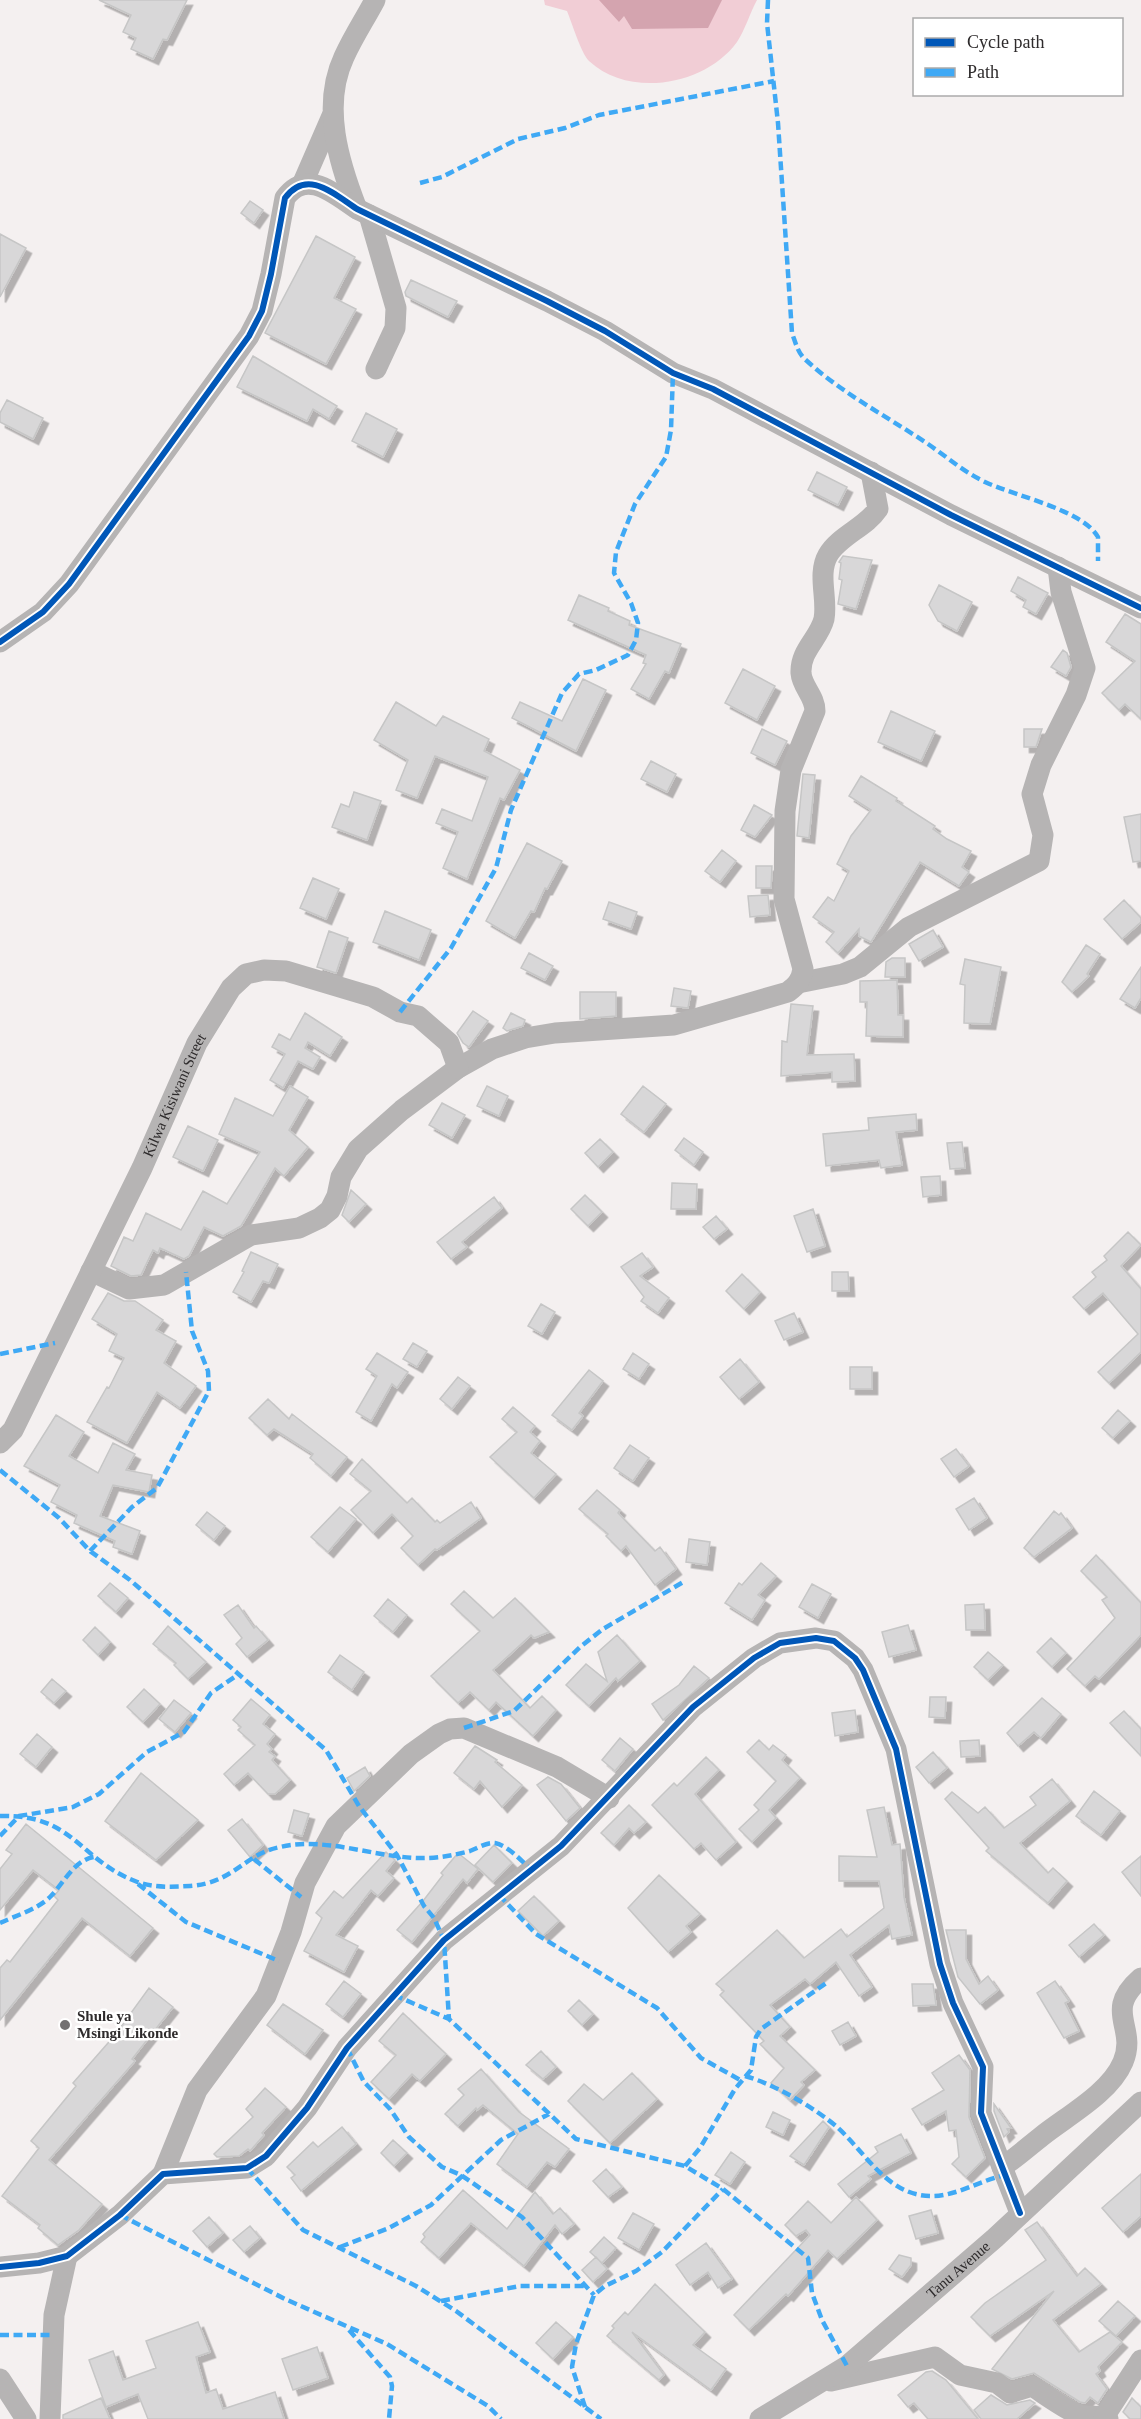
<svg xmlns="http://www.w3.org/2000/svg" width="1141" height="2419" font-family="'Times New Roman',serif">
<defs>
<filter id="shadow"><feDropShadow dx="5.5" dy="5.5" stdDeviation="0" flood-color="#0004"/></filter>
</defs>
<rect width="100%" height="100%" fill="#f4f0f0"/>
<path fill="#f1cdd5" d="M544 0H757C750 13 745 30 737 42 706 85 630 99 589 61 581 53 572 23 567 11L545 5Z"/>
<path fill="#d4a4af" d="M599 0H722L708 28 632 29 624 16 619 22Z"/>
<path fill="#d8d7d8" stroke="#c6c6c6" stroke-width="1.5" filter="url(#shadow)" d="M99 0H187L167 40 163 39 153 59 131 49 136 38 123 32 131 15Z
M250 201 263 210 254 223 241 213Z
M0 234 26 248 0 297Z
M316 236 355 257 334 298 356 309 326 364 265 333Z
M411 280 457 301 448 317 406 296 405 292Z
M253 356 337 406 329 419 313 409 307 421 237 387Z
M7 400 43 418 33 439 0 422V413Z
M366 413 397 429 383 457 352 441Z
M817 472 847 487 838 505 808 490Z
M843 556 872 560 856 609 838 604 842 580 839 579 841 563 839 562Z
M1018 577 1048 593 1036 614 1023 607 1026 600 1011 591Z
M939 585 972 602 957 631 938 621 929 605Z
M579 595 609 608 608 611 630 621 629 625 681 644 669 673 665 671 649 699 631 689 646 664 643 663 646 655 568 620Z
M1125 614 1141 624V719L1125 704 1119 710 1102 693 1135 661 1106 642Z
M1063 650 1067 653 1071 667 1066 676 1051 667Z
M743 669 775 686 757 720 725 703Z
M583 679 606 690 576 751 512 718 520 702 562 721Z
M396 702 436 726 443 716 489 739 484 751 520 770 504 800 500 798 467 879 443 868 458 832 436 823 442 809 472 821 488 777 435 756 417 798 396 790 408 760 374 740Z
M891 711 935 731 921 761 878 742Z
M762 729 787 741 775 765 751 753Z
M1024 729H1042L1036 747H1024Z
M651 761 676 774 667 792 641 779Z
M803 774 815 775 809 838 797 836Z
M861 776 897 798 896 801 935 826 933 829 947 839 971 851 962 867 969 872 959 886 920 862 871 942 859 936V929L838 953 826 942 834 932 813 917 828 897 834 901 849 871 837 864 851 836 871 810 849 796Z
M354 792 381 801 367 840 332 827 341 804 349 807Z
M754 805 772 815 755 837 741 830Z
M1141 814V861L1133 862 1124 817Z
M527 843 562 861 547 889 545 888 534 912 531 911 515 938 486 921Z
M722 850 736 861 720 882 705 871Z
M756 866H772L771 888H756Z
M313 878 339 889 326 919 300 908Z
M768 895 770 915 750 917 748 896Z
M1124 900 1141 918V922L1122 939 1104 919Z
M609 902 637 912 631 929 603 919Z
M385 911 431 930 419 960 373 942Z
M933 930 943 947 919 961 909 944Z
M329 931 348 938 336 973 317 967Z
M1086 945 1100 954 1087 974 1089 976 1072 992 1062 982Z
M529 953 553 966 545 980 521 968Z
M892 958H905V977H885L886 962Z
M965 959 1001 967 990 1024 964 1023 965 985 960 984Z
M1141 967V998L1135 1008 1120 999Z
M897 980 898 1015H903V1037L866 1036 867 1002H860V981Z
M674 988 691 991 688 1008 671 1006Z
M580 992H616V1016L580 1019Z
M791 1004 813 1006 807 1055 854 1054 855 1081 832 1082V1072L781 1076 782 1041 787 1042Z
M473 1011 488 1021 469 1047 463 1043 457 1033Z
M305 1013 342 1037 330 1056 308 1042 305 1048 320 1057 313 1069 298 1061 283 1088 270 1080 285 1054 272 1047 279 1034 290 1040Z
M511 1013 525 1020 523 1026 507 1031 503 1028Z
M290 1086 308 1097 289 1130 308 1147 284 1176 275 1168 241 1226 223 1236 204 1227 189 1256 184 1259 160 1248 158 1253 153 1250 141 1275 131 1276 111 1266 124 1237 133 1241 146 1213 181 1230 203 1191 227 1204 260 1152 219 1134 235 1098 273 1116Z
M487 1086 508 1096 499 1116 477 1106Z
M643 1086 666 1104 644 1132 621 1114Z
M442 1103 465 1115 452 1138 429 1125Z
M916 1114 917 1130 896 1132 902 1165 881 1168 879 1160 826 1166 823 1134 869 1130 868 1118Z
M188 1126 218 1140 203 1171 173 1157Z
M684 1138 703 1152 694 1165 675 1150Z
M600 1139 613 1152 598 1167 585 1153Z
M962 1142 965 1168 950 1169 947 1143Z
M940 1176 941 1195 923 1197 921 1177Z
M672 1183 697 1184 696 1209H671Z
M351 1190 366 1204 349 1222 342 1215Z
M585 1195 602 1212 588 1226 571 1209Z
M494 1197 502 1208 462 1242 467 1247 451 1259 437 1242Z
M813 1209 825 1246 807 1252 794 1216Z
M716 1216 727 1229 714 1239 703 1227Z
M1128 1232 1141 1245 1121 1266 1141 1289V1352L1109 1383 1098 1372 1138 1334 1103 1293 1084 1309 1073 1297 1096 1277 1092 1272 1107 1260 1104 1256Z
M251 1252 278 1264 269 1283 263 1281 251 1302 233 1292 244 1272 242 1271Z
M642 1253 653 1267 640 1276 669 1298 658 1313 641 1301 644 1297 621 1267Z
M832 1272H848L849 1291H832Z
M742 1274 760 1292 744 1309 726 1291Z
M108 1293 124 1301H135L163 1320 156 1330 176 1341 164 1363 196 1386 180 1408 157 1392 127 1443 87 1422 107 1387 109 1388 124 1358 109 1351 117 1334 92 1319Z
M541 1304 555 1312 542 1334 528 1326Z
M794 1313 803 1332 784 1340 775 1321Z
M413 1343 427 1351 417 1367 403 1359Z
M377 1353 408 1372 397 1388 392 1384 371 1421 356 1412 377 1376 366 1369Z
M633 1353 649 1364 639 1379 623 1369Z
M740 1359 759 1382 739 1399 720 1377Z
M850 1367H872V1389H850Z
M589 1370 603 1381 579 1413 583 1416 572 1430 552 1415Z
M458 1377 470 1386 452 1409 440 1399Z
M268 1399 289 1419 292 1414 347 1457 331 1476 310 1458 313 1454 274 1429 267 1435 249 1418Z
M513 1407 535 1426 530 1432 540 1441 531 1453 556 1474 534 1498 490 1457 517 1432 502 1419Z
M1118 1410 1130 1421 1113 1438 1102 1428Z
M56 1415 84 1432 69 1456 98 1473 113 1443 135 1454 126 1470 152 1475 149 1492 113 1485 100 1516 140 1531 132 1554 113 1547 115 1541 74 1523 77 1515 51 1502 60 1485 24 1466Z
M630 1445 649 1458 633 1481 614 1468Z
M956 1449 969 1466 954 1477 941 1459Z
M362 1459 407 1503 412 1498 435 1522 437 1520 440 1523 471 1502 481 1518 437 1550 435 1549 418 1565 401 1548 413 1536 392 1514 373 1533 351 1510 371 1491 350 1474Z
M597 1490 620 1510 618 1513 655 1551 660 1547 676 1569 655 1585 626 1546 621 1551 606 1536 608 1534 579 1509Z
M974 1498 987 1518 969 1530 956 1509Z
M340 1507 356 1519 328 1552 311 1537Z
M1054 1511 1059 1515 1061 1513 1072 1528 1034 1557 1024 1548Z
M207 1512 225 1526 214 1540 196 1525Z
M689 1539 710 1542 707 1565 686 1562Z
M1096 1555 1141 1603V1635L1099 1679 1095 1676 1085 1686 1067 1669 1115 1618 1102 1600 1107 1597 1081 1571Z
M761 1563 776 1576 758 1595 765 1600 752 1620 725 1603 739 1583 742 1585Z
M110 1583 128 1598 116 1612 98 1596Z
M812 1584 831 1594 818 1618 799 1607Z
M464 1591 493 1618 515 1598 549 1632 534 1638 531 1635 493 1670 530 1708 542 1696 556 1710 533 1736 496 1702 489 1710 470 1692 458 1703 431 1676 480 1631 451 1604Z
M388 1599 407 1615 393 1632 374 1616Z
M984 1604 985 1630H966L965 1605Z
M238 1605 254 1628 256 1626 268 1640 247 1657 236 1644 242 1638 224 1615Z
M908 1625 916 1650 889 1657 882 1632Z
M168 1626 206 1662 188 1679 174 1665 176 1663 153 1644Z
M95 1627 110 1642 98 1655 83 1640Z
M617 1635 640 1661 618 1681 616 1678 589 1706 566 1685 586 1664 607 1681 598 1652Z
M1051 1638 1066 1653 1052 1667 1037 1652Z
M988 1652 1003 1665 988 1680 974 1667Z
M340 1655 364 1672 352 1690 328 1672Z
M694 1666 709 1678 663 1720 652 1704 679 1685Z
M52 1679 66 1691 54 1703 41 1692Z
M144 1689 160 1704 143 1722 127 1707Z
M930 1697H946L945 1718 929 1717Z
M1042 1698 1061 1714 1041 1738 1034 1732 1018 1746 1007 1733Z
M251 1699 270 1715 263 1724 275 1734 267 1744 272 1749 269 1752 275 1756 272 1760 290 1780 275 1794H268L248 1773 234 1785 224 1774 255 1745 238 1730 241 1727 233 1720Z
M174 1700 191 1713 175 1732 159 1719Z
M855 1710 858 1732 835 1736 832 1713Z
M1124 1711 1141 1729V1756L1110 1723Z
M37 1734 52 1747 36 1767 20 1754Z
M620 1738 633 1749 615 1771 602 1760Z
M759 1740 769 1750 773 1745 786 1755 782 1760 800 1778 769 1810 776 1818 752 1842 739 1829 759 1810 754 1805 776 1781 747 1752Z
M979 1740 980 1756 961 1757 960 1741Z
M475 1746 497 1760 495 1762 522 1785 502 1807 480 1781 474 1789 454 1773Z
M933 1752 947 1768 929 1783 916 1767Z
M706 1757 719 1770 695 1794 736 1842 716 1860 701 1843 694 1849 652 1805 674 1783 677 1786Z
M365 1767 370 1776 354 1791 347 1778Z
M141 1773 198 1820 156 1860 105 1821Z
M548 1777 561 1784 580 1808 566 1821 537 1785Z
M1052 1779 1070 1801 1020 1843 1048 1873 1053 1868 1067 1881 1048 1903 986 1851 989 1848 945 1799 952 1792 978 1813 985 1807 1004 1828 1036 1805 1030 1797Z
M1094 1791 1120 1811 1101 1835 1076 1816Z
M629 1805 646 1822 634 1833 629 1828 614 1845 601 1833Z
M884 1807 892 1845 900 1844 904 1897 912 1935 892 1939 889 1925 850 1955 872 1987 859 1996 836 1962 810 1984 805 1979 770 2005 790 2027 780 2036 815 2070 801 2082 804 2085 790 2100 771 2083 784 2068 760 2044 764 2041 720 1995 724 1991 716 1984 777 1930 804 1958 841 1929 847 1937 884 1908 879 1881H839V1856L877 1857 867 1810Z
M294 1810 309 1814 302 1836 288 1832Z
M242 1819 263 1845 250 1857 228 1830Z
M26 1824 153 1928 130 1956 82 1918 0 2020V1968L7 1960 10 1962 58 1900 54 1896 59 1890 33 1870 0 1910V1869L12 1854 6 1850Z
M494 1845 512 1863 493 1882 475 1865Z
M386 1852 395 1860 386 1871 394 1878 378 1896 371 1890 336 1935 358 1946 344 1972 304 1951 322 1918 316 1913 334 1891 343 1898Z
M458 1853 478 1869 467 1883 463 1879 412 1942 397 1930 423 1901 443 1875 441 1873Z
M1141 1856V1896L1122 1872Z
M659 1875 700 1914 686 1926 691 1932 668 1952 628 1908Z
M534 1896 559 1921 543 1936 518 1911Z
M1094 1924 1104 1935 1079 1957 1069 1945Z
M946 1930H966V1959L979 1984 988 1976 998 1990 980 2004 958 1977Z
M344 1981 361 1994 343 2017 326 2004Z
M1055 1981 1069 2001 1065 2003 1079 2031 1064 2038 1037 1993Z
M912 1984H933L936 2005 913 2006Z
M149 1988 173 2007 132 2059 135 2061 49 2160 102 2204 79 2230 58 2245 38 2228 40 2225 2 2196 39 2148 31 2141 76 2086 73 2083 115 2035Z
M579 2000 593 2014 582 2025 568 2011Z
M283 2004 323 2030 305 2054 267 2025Z
M403 2013 446 2054 420 2081 412 2074 389 2099 371 2082 396 2055 379 2041Z
M848 2022 856 2036 840 2045 832 2031Z
M541 2051 556 2067 543 2079 526 2065Z
M959 2055 970 2070 969 2117 985 2158 966 2177 952 2164 959 2157 956 2130 949 2131 946 2111 922 2125 912 2109 944 2090 932 2073Z
M481 2069 519 2112 569 2149 555 2167 547 2162 527 2187 497 2164 518 2134 483 2105 477 2110 476 2108 458 2126 445 2114 464 2095 458 2089Z
M632 2073 657 2099 610 2143 568 2101 584 2084 603 2100Z
M265 2088 286 2107 262 2133 264 2135 250 2151 248 2149 239 2156 217 2157 214 2154 253 2117 246 2109Z
M994 2104 1011 2128 1007 2129 1009 2132 1004 2137 994 2111Z
M773 2112 790 2120 783 2135 766 2127Z
M823 2121 829 2127 804 2165 790 2156Z
M342 2127 356 2144 301 2191 291 2178 295 2175 287 2167 313 2142 318 2147Z
M901 2134 911 2153 868 2176 871 2179 849 2197 838 2184 878 2152 875 2147Z
M393 2140 407 2153 394 2166 381 2153Z
M731 2152 745 2162 730 2184 715 2175Z
M606 2169 622 2187 608 2197 593 2181Z
M1141 2174V2216L1123 2232 1102 2208Z
M463 2190 507 2229 535 2192 553 2214 560 2208 574 2224 562 2234 555 2225 524 2266 471 2223 439 2258 421 2242 425 2237 423 2234Z
M856 2197 877 2220 837 2259 828 2250 788 2296 786 2294 749 2330 734 2315 810 2235 806 2230 796 2236 785 2225 808 2201 831 2223Z
M931 2210 938 2233 916 2239 909 2216Z
M633 2213 654 2224 639 2250 618 2238Z
M209 2217 223 2233 207 2247 193 2231Z
M1037 2222 1077 2276 1085 2268 1101 2284 1053 2320 1079 2352 1110 2332 1122 2342 1098 2367 1100 2371 1096 2374 1107 2389 1098 2403 1090 2397 1085 2403 1080 2402 1034 2373 1012 2379 992 2369 1054 2291 990 2336 971 2317 985 2303 1046 2260 1025 2230Z
M250 2226 260 2238 244 2252 233 2240Z
M604 2237 616 2248 602 2263 590 2252Z
M706 2243 732 2279 718 2288 708 2272 690 2285 676 2265Z
M899 2255 911 2258V2265L902 2277 889 2269Z
M596 2257 607 2269 593 2282 582 2270Z
M655 2284 705 2332 693 2345 726 2369 711 2390 632 2332 664 2375 659 2380 607 2336 614 2328 612 2326 625 2312 628 2315Z
M1118 2301 1135 2316 1116 2336 1099 2321Z
M198 2322 210 2352 196 2357 206 2393 216 2389 223 2409 275 2392 284 2419H148L138 2394 106 2407 89 2360 113 2351 123 2380 156 2368 146 2341Z
M556 2322 573 2337 553 2359 536 2343Z
M317 2347 328 2378 293 2390 282 2359Z
M932 2371 946 2380 978 2419H928L914 2403 908 2407 898 2395 926 2372Z
M991 2395 1007 2405 1030 2400 1035 2403 1017 2419H981L974 2410Z
M101 2398 110 2419H63V2415Z
M1132 2398 1141 2407V2419H1130L1123 2412Z"/>
<g fill="none" stroke-linecap="round" stroke-linejoin="round">
<g stroke="#b6b4b4" stroke-width="21">
<path d="M302 185 332 116"/>
<path d="M357 209C339 163 321 106 344 57 353 37 365 19 375 0"/>
<path d="M369 215 396 308 395 328 376 369"/>
<path d="M0 642 43 612 69 584 249 336 262 311 271 274 285 198C307 168 334 194 357 209L547 301 605 331 673 373 713 389 951 515 1141 608"/>
<path d="M798 983 843 974 860 967 909 927 1039 861 1043 835 1032 794 1041 765 1076 695 1085 668 1061 592 1058 567"/>
<path d="M91 1271 129 1289 164 1285 251 1235 299 1228 320 1218 330 1210 337 1196 341 1177 358 1149 402 1110 458 1068 492 1049 525 1038 555 1033 674 1025 788 992C797 985 801 981 803 969L784 899 785 811 791 770 815 711C815 696 802 687 801 673 800 650 819 639 824 619 828 599 817 574 828 555 839 536 866 527 878 509L871 472"/>
<path id="s1" d="M0 1443 13 1430 142 1168 197 1043 231 988 246 974 264 970 286 971 373 997 400 1012 418 1016 449 1043 458 1068"/>
<path d="M1002 2167C1016 2158 1028 2147 1042 2136 1067 2116 1110 2093 1123 2062 1138 2026 1102 2012 1141 1978"/>
<path d="M163 2174 197 2090 266 1996 291 1932 305 1883 336 1826 411 1754 439 1734 450 1729 464 1728 557 1767 609 1798"/>
<path d="M0 2267 39 2263 67 2256 120 2215 163 2174 247 2168 266 2156 307 2108 347 2048 444 1940 561 1846 693 1707 754 1658 780 1643 816 1638 834 1641 855 1658 863 1670 896 1749 940 1964 953 2003 983 2067 981 2113 1020 2213"/>
<path d="M0 2379 26 2419"/>
<path d="M831 2381 935 2357 960 2375 997 2383 1010 2393 1032 2386C1043 2393 1069 2412 1080 2415 1089 2418 1100 2414 1108 2419"/>
<path d="M1104 2417 1141 2360"/>
<path d="M50 2419 54 2315 67 2256"/>
<path id="s2" d="M760 2419 847 2366 995 2238 1141 2102"/>
</g>
<path stroke="#3fa9f5" stroke-width="4.5" stroke-dasharray="9 4.5" stroke-linecap="butt" d="M768 0 767 23 778 123 792 333C796 344 798 354 807 361 843 394 888 417 928 444 947 457 964 472 985 482 1015 496 1083 510 1098 537V561
M420 183 442 177 518 139 565 128 599 115 774 81
M400 1012 451 948 496 868 511 810 562 693 579 674 596 670 628 655 636 640 638 623 631 603 614 573 616 552 635 504 666 457 671 430 673 373
M0 1354 55 1343
M0 1470 59 1518 90 1551 130 1580 326 1750 359 1806 397 1855 424 1906 434 1918 444 1940 449 2019
M90 1551 132 1507 157 1488 209 1391 208 1371 192 1331 186 1272
M464 1728 514 1711 580 1647 603 1629 685 1581
M0 1816C74 1814 78 1859 135 1881 152 1888 172 1887 190 1886 234 1883 244 1854 280 1847 327 1836 378 1859 425 1858 440 1858 455 1855 470 1851 478 1848 487 1842 495 1843 509 1846 521 1861 532 1870
M0 1836 19 1816 73 1807 99 1794 147 1752 184 1732 211 1693 239 1674
M254 1859 301 1897
M138 1884 186 1922 279 1961
M499 1895 536 1934 657 2008 701 2058 742 2081
M0 1923C15 1916 38 1909 50 1897 64 1883 74 1860 94 1857
M394 1995 449 2019 576 2139 685 2166 723 2189 808 2258 812 2293 822 2320 847 2366
M347 2048 364 2082 390 2109 409 2137 442 2167 461 2175 522 2217 594 2295
M745 2076C774 2084 815 2108 837 2127 866 2153 887 2195 930 2196 955 2197 981 2180 1005 2175
M685 2166 700 2148 735 2089 751 2070 756 2037 761 2029 829 1981
M247 2168 303 2230 416 2286 456 2311 601 2419
M120 2215 285 2299 387 2344 488 2406 501 2419
M340 2247 389 2228 431 2205 501 2140 549 2114
M441 2301 520 2286H586
M349 2330 390 2377 392 2386 389 2419
M0 2335H53
M585 2407 572 2367 576 2344 594 2295 605 2286 636 2271 662 2252 723 2189"/>
<defs>
<path id="cycleway" d="M0 642 43 612 69 584 249 336 262 311 271 274 285 198C307 168 334 194 357 209L547 301 605 331 673 373 713 389 951 515 1141 608
M0 2267 39 2263 67 2256 120 2215 163 2174 247 2168 266 2156 307 2108 347 2048 444 1940 561 1846 693 1707 754 1658 780 1643 816 1638 834 1641 855 1658 863 1670 896 1749 940 1964 953 2003 983 2067 981 2113 1020 2213"/>
</defs>
<use href="#cycleway" stroke="#fff" stroke-width="10"/>
<use href="#cycleway" stroke="#0057b8" stroke-width="6"/>
</g>
<circle fill="#737071" stroke="#fff" stroke-width="2" cx="65" cy="2025" r="6"/>
<g text-anchor="middle" dominant-baseline="central" stroke-width="5" stroke-linejoin="round" paint-order="stroke">
<g font-size="15" fill="#2e2b2c" stroke="#fff">
<text stroke="none"><textPath href="#s1" startOffset="390">Kilwa Kisiwani Street</textPath></text>
<text stroke="none"><textPath href="#s2" startOffset="249">Tanu Avenue</textPath></text>
</g>
<g font-size="15" font-weight="bold" fill="#2e2b2c" stroke="#fff" text-anchor="start">
<text x="77" y="2016">Shule ya<tspan x="77" dy="17">Msingi Likonde</tspan></text>
</g>
</g>
<rect x="913" y="18" width="210" height="78" fill="#ffffff" stroke="#abaaab" stroke-width="1.5"/>
<rect x="925" y="38" width="30" height="9" fill="#0057b8" stroke="#abaaab" stroke-width="1.5"/>
<text x="967" y="48" font-size="18" fill="#2e2b2c">Cycle path</text>
<rect x="925" y="68" width="30" height="9" fill="#3fa9f5" stroke="#abaaab" stroke-width="1.5"/>
<text x="967" y="78" font-size="18" fill="#2e2b2c">Path</text>
</svg>
